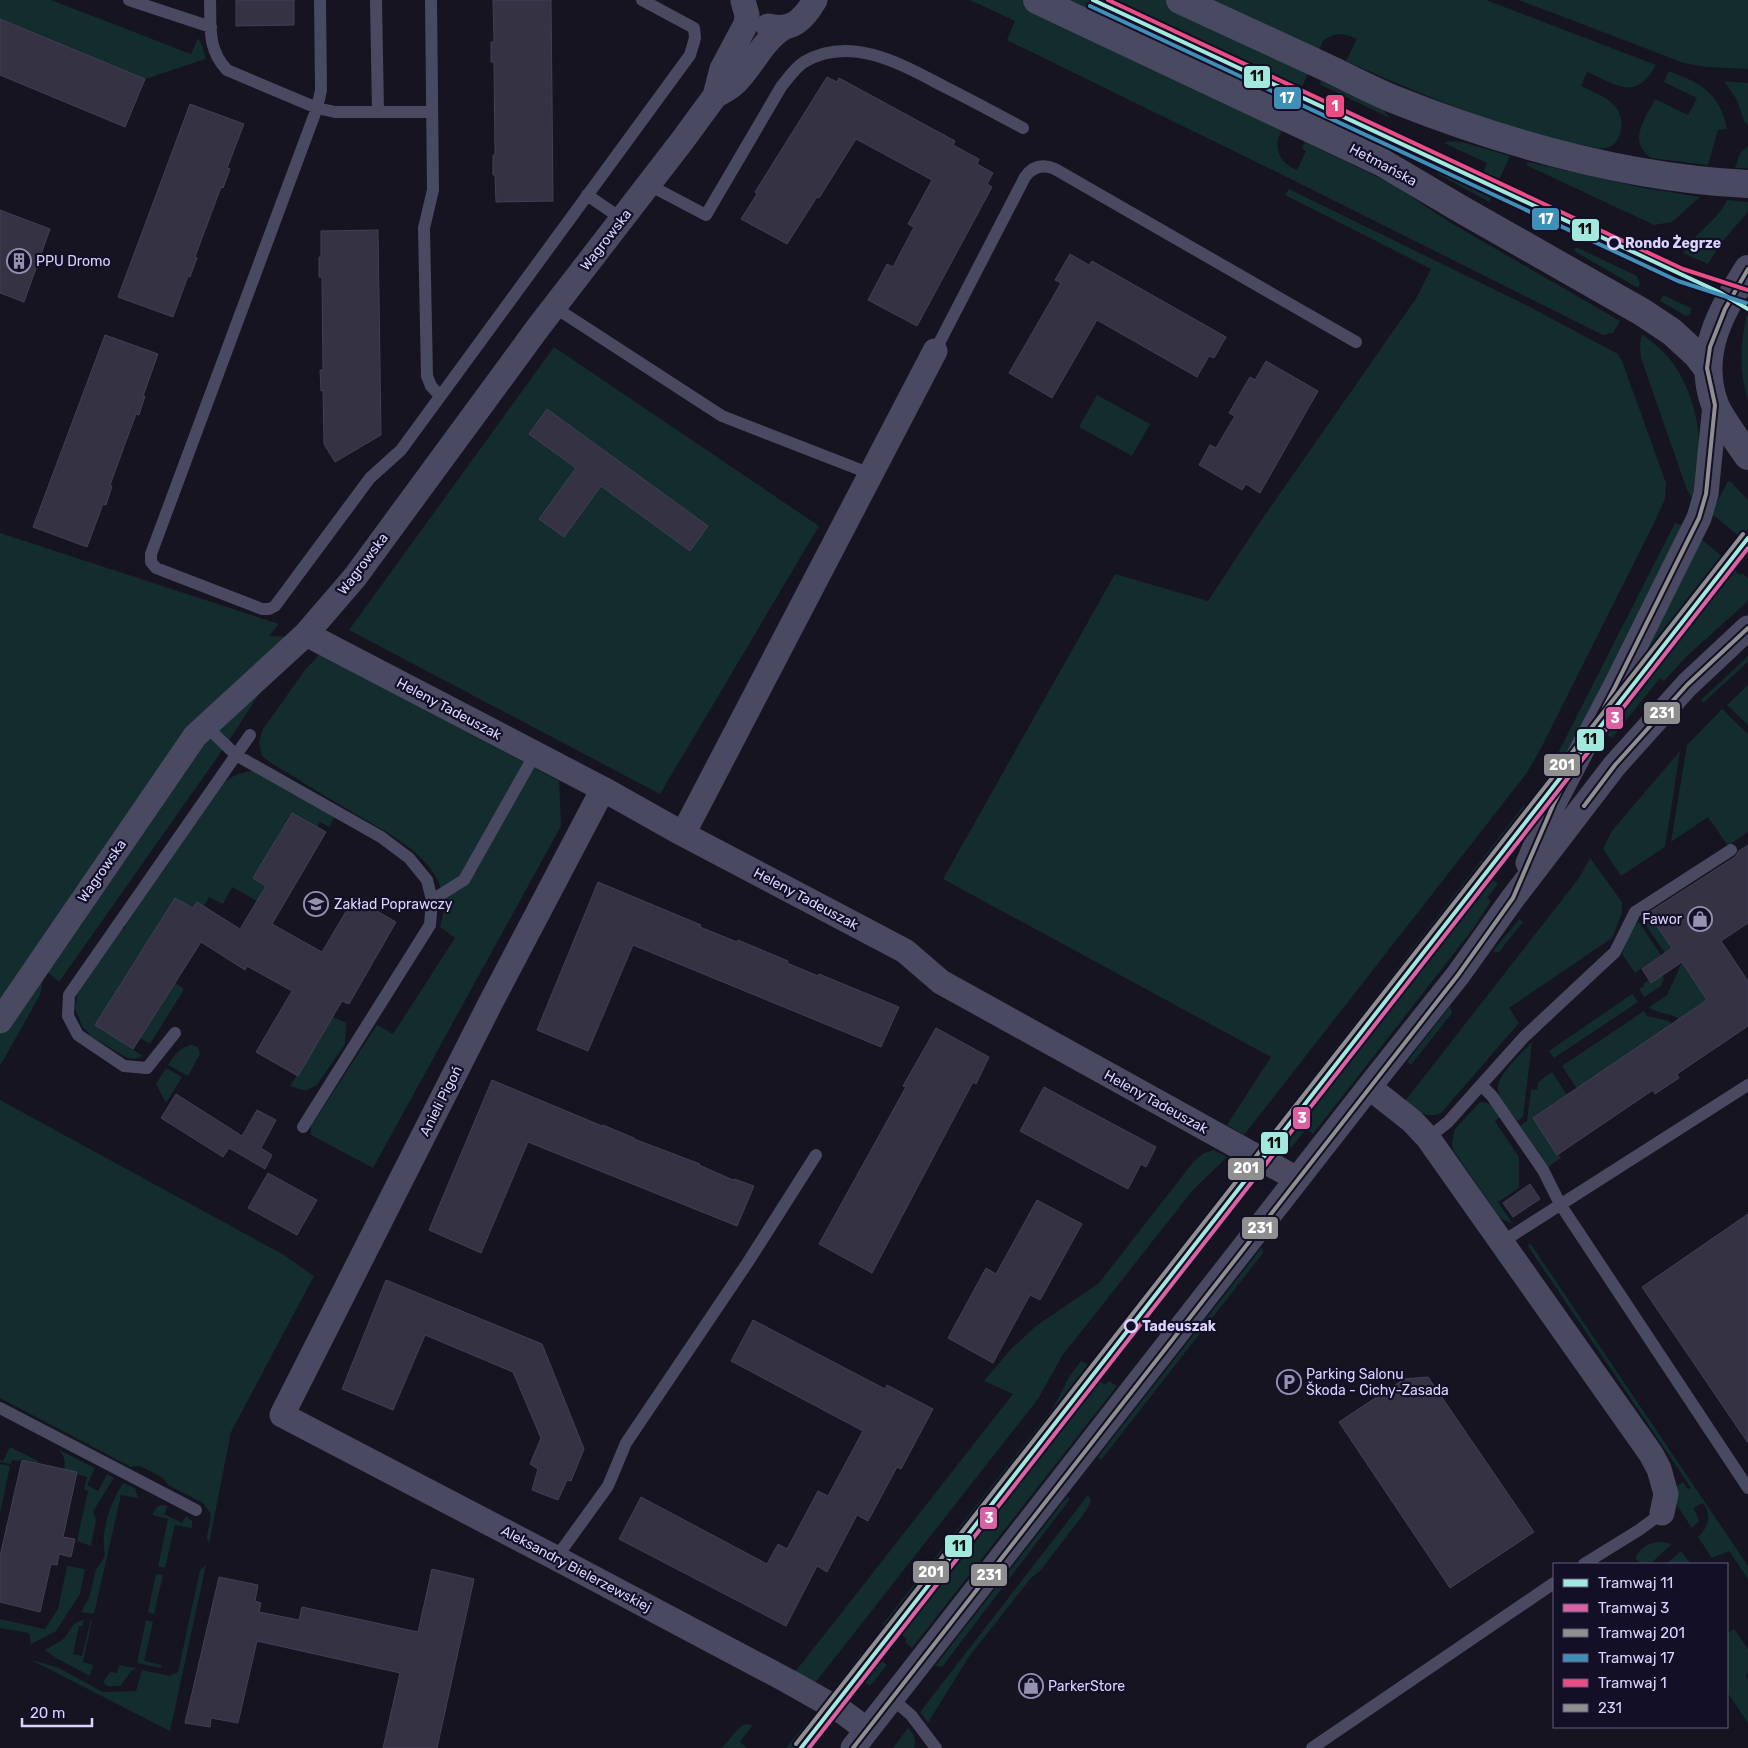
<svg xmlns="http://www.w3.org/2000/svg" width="1748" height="1748" font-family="Rubik,sans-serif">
<rect width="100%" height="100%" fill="#161421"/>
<path fill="#132c2d" d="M0 0H51L191 54 198 38 202 45 206 59 145 79 0 19Z
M970 0H1486L1656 65C1635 103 1616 84 1587 72L1581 86C1591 91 1605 96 1614 105 1628 119 1622 152 1598 148 1510 133 1427 97 1346 61L1357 39C1344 33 1335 32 1323 41L1278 139C1275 154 1283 164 1297 170L1306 151 1302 148 1305 142 1394 185 1451 223 1620 321 1613 333 1603 335 1293 180 1007 40 1015 21Z
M1519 0H1748V69L1707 67 1684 63Z
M1669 71C1701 83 1720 93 1727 129L1718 130 1708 165 1651 158C1627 141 1645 119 1655 99L1688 115 1697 98 1664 82Z
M1321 81 1383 110 1390 118 1319 84Z
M1724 81 1748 83V125L1744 121 1737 100Z
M1308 108 1380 140 1369 139 1307 111Z
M1450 141 1462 142 1510 156 1489 202 1438 174 1434 166 1477 185 1487 163 1444 143Z
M1748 146V168H1735L1740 153Z
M1528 162 1644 188 1700 197 1672 222 1654 225 1526 165Z
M1289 189 1526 305 1618 354 1622 361 1666 483 1665 499 1653 525 1540 750 1526 774 1244 1135 1227 1125 1271 1057 943 879 1115 574 1208 601 1258 525 1417 297 1431 269 1285 195Z
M1727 200 1748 202V212L1721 243 1708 264 1683 253C1694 233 1717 222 1727 200Z
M1576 247 1637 276 1640 284 1638 288 1574 251Z
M1663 295 1691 308 1690 315 1686 316 1660 301Z
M1747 315 1748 316V400C1739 372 1740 343 1747 315Z
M1642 334C1654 343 1666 353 1675 366 1691 390 1701 425 1699 454 1698 469 1696 485 1694 500L1687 490 1641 358 1640 343Z
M554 347 819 526 660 794 349 630Z
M1097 395 1150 424 1132 456 1079 427Z
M1728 481 1731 482 1748 500V528L1741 538 1711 513Z
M1675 523 1684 526 1570 752 1561 763 1555 759Z
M0 533 279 624 269 636 296 637 226 745 59 982 45 970 40 995 0 1066Z
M1700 538 1725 559 1723 562 1740 575 1742 573 1748 578V601L1686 657 1664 681 1660 678 1612 738 1604 733 1622 711 1620 709 1641 682 1632 674Z
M320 654 559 781 561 826 373 1168 311 1135V1126L377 1025 393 1034 455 938 440 927C459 869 399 839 357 815 334 801 311 788 288 773 279 768 270 763 262 756L259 742 263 729 305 670Z
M1748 656V662L1703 703 1701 700Z
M1748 685V725L1727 705Z
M1722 709 1748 734V832L1728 846 1708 817 1671 842 1687 745Z
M1679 752H1680L1665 847 1621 876 1603 849 1612 831Z
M251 771 258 772 335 816 329 827 320 822 317 827 291 813 253 878 266 886 257 901 232 887 223 904 209 897 204 906 197 902 193 908 175 898 95 1025 143 1056 136 1059 127 1058 91 1036 82 1026 75 1008 78 991 121 929H123L126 926 124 925 223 783C231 776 240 773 251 771Z
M1524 805 1536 815 1508 851 1510 853 1491 878 1498 884 1487 898 1491 901 1473 929 1313 1134 1306 1129 1291 1148 1282 1140 1278 1145 1267 1136Z
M1590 858 1622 902V913L1612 938 1509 1008 1519 1023 1441 1113C1426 1120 1416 1110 1405 1101L1579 878Z
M1650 915 1672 948 1665 953 1642 920Z
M1519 919 1523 922 1499 952H1495L1493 951Z
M1639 922 1661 955 1635 973 1622 954 1632 927Z
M1682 962 1707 1000 1679 1019C1670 1012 1658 1015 1649 1007L1667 995Z
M1660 973 1664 978 1661 986 1644 997 1639 989 1644 986 1643 984Z
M175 983 183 988V991L150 1044 140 1038Z
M1632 994 1638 1002 1554 1058 1549 1051Z
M1450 1006 1452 1013 1411 1065 1407 1062Z
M1644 1011 1647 1016 1669 1021 1672 1024 1577 1089 1562 1066Z
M333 1017 346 1023 345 1044 317 1085 307 1090H302L290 1086Z
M1532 1042 1523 1117 1517 1121C1511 1112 1500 1101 1498 1090 1495 1077 1523 1052 1532 1042Z
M192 1045 198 1047 200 1054 188 1076 168 1065C174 1055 180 1047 192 1045Z
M166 1068 182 1077 166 1103 156 1084Z
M1552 1072 1567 1095 1533 1119 1561 1158 1548 1167 1520 1126 1527 1121 1531 1089 1537 1090 1538 1082Z
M0 1100 284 1255 314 1276 231 1432 209 1544 207 1537 211 1514 203 1503 168 1485 163 1478 140 1466 131 1467 0 1398Z
M1480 1102C1491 1101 1494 1109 1500 1117L1495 1121 1519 1157V1188L1498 1202 1513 1224 1500 1218 1453 1150 1452 1143 1455 1129Z
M1214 1150 1227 1157 1193 1190 1062 1356 1038 1399 815 1683 795 1672 1013 1394 984 1381 1010 1350 1036 1326 1099 1283 1194 1161 1204 1153Z
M1530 1243 1748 1566V1579L1729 1551 1712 1558 1698 1537C1709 1526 1712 1516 1703 1503L1693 1508 1698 1517 1699 1521 1692 1528 1668 1492 1683 1482 1688 1489 1691 1488 1528 1246Z
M1262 1247 1263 1253 1101 1460 1098 1457Z
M1081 1361 1092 1367 1089 1372 1105 1385 1109 1381 1117 1386 912 1648 905 1642 907 1639 890 1626 888 1629 882 1625 1053 1408 1069 1377Z
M10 1447 38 1461 39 1463 21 1459 20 1461 12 1460 11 1464 0 1462V1460L3 1461Z
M59 1450 95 1468 87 1485 98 1491 107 1474 114 1478 93 1511 96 1520 91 1546 77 1541 88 1491 84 1490 87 1477 77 1474 78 1472 64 1469C66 1461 64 1456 59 1450Z
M0 1464 10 1466 0 1514Z
M123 1483 135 1488 138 1498 121 1495 94 1614 81 1612 89 1598 96 1570 105 1556C100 1530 110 1504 123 1483Z
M1088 1495 1091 1501 1086 1511 1040 1571 1031 1578 968 1658 928 1723 920 1712Z
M1067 1497 1070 1499 942 1667 935 1666Z
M161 1505 168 1506 164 1514 182 1523 186 1516 192 1521V1528L175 1525 165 1568 158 1566 168 1519 152 1515 157 1507Z
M1661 1542 1672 1544 1650 1564H1641L1635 1558C1641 1547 1649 1542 1661 1542Z
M1681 1551 1691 1564H1666Z
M206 1565 170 1731 31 1660 57 1667 103 1692 136 1691 142 1670 170 1676 178 1672 200 1570Z
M67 1566 85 1569 80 1594 56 1631 31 1644 29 1633 0 1628V1619L45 1629 58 1609Z
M156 1574 163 1575 154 1614 148 1612Z
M91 1619 92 1620 83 1662 93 1665 90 1676 56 1658 45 1650C51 1646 59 1643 63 1639 71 1631 71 1622 84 1620L82 1626H79L73 1654 82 1656Z
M146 1620 153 1622 144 1661 161 1665V1668L137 1663Z
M1734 1629 1748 1649V1673L1746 1676 1748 1680V1723L1727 1692V1633Z
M869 1652 887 1665 870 1686 863 1681 853 1693 851 1691 848 1695 840 1690 842 1687 838 1684 861 1653 866 1657Z
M119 1665 135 1668V1670H132L120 1686H107L103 1682 110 1672 117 1673Z
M808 1721 813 1724 795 1748H786Z
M746 1724 753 1725 740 1742 747 1748H720C731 1742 734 1728 746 1724Z
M908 1728C914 1734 917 1740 914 1748H893Z"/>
<path fill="#343243" stroke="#433f54" d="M236 0H294V25L236 26Z
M493 0H551L553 201 496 202 495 175H493V155H495L494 62H491V42H494Z
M0 19 145 79 125 127 0 75Z
M827 77 837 82 839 78 955 141 953 145 979 159 977 164 993 173 987 184 992 187 917 326 868 300 887 264 893 267 914 227 908 224 932 180 856 139 819 198 817 197 787 244 741 219 757 194 755 192Z
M190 104 244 124 227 168 230 169 223 188 221 187 195 257 197 258 190 277 188 276 173 317 118 297Z
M0 210 50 229 24 302 0 293Z
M378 230 381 435 335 462 324 444 323 390 321 391 320 370H323L322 277H319V257H321V231Z
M1070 254 1089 265 1092 261 1226 337 1214 358 1209 356 1197 377 1097 320 1052 398 1009 373 1061 283 1055 280Z
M105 335 158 354 143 396H145L139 415 136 414 110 485 112 486 106 505 103 504 87 547 33 527Z
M1266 361 1318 391 1260 493 1246 484 1242 490 1199 465 1210 445 1216 448 1235 416 1229 413 1250 377 1255 380Z
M547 409 708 526 690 551 601 486 564 537 539 519 576 468 529 434Z
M292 813 326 832 272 924 322 952 354 898 396 922 349 1004 342 1001 298 1076 256 1052 292 991 247 966 245 970 201 942 133 1049 95 1025 175 898 193 908 197 902 240 929 266 886 253 878Z
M1748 845V923L1721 941 1748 981V1026L1677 1074 1679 1078 1655 1094 1653 1090 1557 1155 1533 1118 1707 1000 1682 962 1651 983 1642 969 1672 948 1648 913 1735 857 1739 851Z
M598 882 701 925 700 927 737 942 738 940 788 961 787 963 818 976 819 974 899 1007 881 1047 633 945 588 1051 537 1030Z
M936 1028 989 1057 976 1084 973 1082 872 1273 819 1244 906 1087 903 1086Z
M492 1080 602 1126 603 1125 634 1138V1139L700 1164 699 1165 733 1180 734 1179 754 1186 737 1226 528 1142 481 1253 429 1230Z
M1044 1087 1156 1147 1146 1167 1141 1164 1128 1189 1020 1131Z
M176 1094 242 1136 257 1110 276 1120 261 1148 272 1155 265 1169 229 1148 223 1157 161 1118Z
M268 1173 317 1200 297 1235 248 1208Z
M1530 1184 1540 1199 1513 1217 1503 1203Z
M1037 1200 1082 1224 1040 1300 1030 1295 993 1363 948 1338 986 1268 996 1274Z
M1748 1214V1443L1642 1287Z
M386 1280 542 1344 584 1449 571 1481 567 1480 558 1500 532 1490 538 1469 530 1464 541 1438 513 1372 425 1335 393 1410 342 1389Z
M753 1320 885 1389 887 1385 933 1409 901 1469 897 1467 868 1521 857 1515 827 1572 817 1566 786 1626 619 1539 641 1497 767 1564 778 1544 787 1549 818 1491 828 1496 863 1431 731 1361Z
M1428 1377 1534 1532 1450 1588 1339 1422 1404 1379Z
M22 1460 77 1472 63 1537 75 1539 71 1557 59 1554 57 1565 51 1564 40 1612 0 1602V1556Z
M432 1569 474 1579 437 1748H383L400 1673 257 1641 238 1723 211 1718 210 1727 185 1723 219 1577 258 1585 255 1601 261 1603 259 1612 299 1620 302 1607 418 1632Z"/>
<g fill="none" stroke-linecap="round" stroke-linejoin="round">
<path stroke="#4a4962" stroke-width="12" d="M129 0 211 27
M210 0C211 27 207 49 227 70L317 108 335 112H432
M320 0 321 90 317 108 151 554V562L156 568 262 609H269L275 606 370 478 401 450 690 55 695 38 694 28 642 0
M376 0 378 112
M431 0 433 190 424 228 427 376 431 386 440 396
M649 185 706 215 781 87C788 78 795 68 804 62 851 34 903 65 945 87 971 100 997 114 1023 128
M587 195 622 219
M554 307 722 416 871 474
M935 351 1025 177C1033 166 1043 164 1055 169L1356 342
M206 726 236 755 381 837 409 858 427 880 432 900 430 925 303 1127
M432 900 464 880 535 754
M175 1033 147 1068 124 1066 78 1035 68 1016 69 995 250 735
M1481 1085 1524 1037 1615 952 1635 912 1731 850
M1428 1138 1448 1122 1481 1085 1492 1096 1543 1170 1560 1204 1748 1488
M1502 1242 1748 1085
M0 1408 196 1510
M556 1558 608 1486 626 1443 748 1262 816 1155
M1584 1564 1639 1530 1662 1513
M891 1698 911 1715 936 1748
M1312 1748 1554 1583"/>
<path stroke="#4a4962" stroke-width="25" d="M768 26C792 32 804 19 815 0
M715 96C723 91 732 88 738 80 754 63 764 39 785 27
M306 634 603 789 683 834 905 951 941 982 1297 1179
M603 789 491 1002 282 1415 556 1558 788 1681 843 1712 867 1730
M683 834 935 351
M1528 863 1554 803 1615 687 1699 518 1706 494 1715 405
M0 1021 195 736 306 634 355 577 537 329 682 141 715 96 722 69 746 24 747 15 743 1
M1369 1087 1412 1121 1428 1138 1651 1454 1659 1469 1666 1494 1662 1513
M853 1748 1369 1087 1458 975 1513 898 1615 765 1687 685 1748 628"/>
<path stroke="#4a4962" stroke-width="28" d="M1037 0 1383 163 1459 208 1642 312 1672 332 1697 355 1707 368
M1180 0C1227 22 1274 43 1321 65 1345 76 1369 89 1393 99 1506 144 1625 178 1748 184
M1748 269C1721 312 1696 353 1715 405 1721 419 1739 443 1748 456"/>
<defs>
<path id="bus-1" d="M1584 806 1615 765 1687 685 1748 628
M853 1748 1458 975 1513 898 1554 803 1615 687 1699 518 1706 494 1715 405 1707 368 1710 347 1725 309 1748 269"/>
</defs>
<use href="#bus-1" stroke="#130f26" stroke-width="8"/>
<use href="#bus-1" stroke="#8f8f8f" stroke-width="4"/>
<defs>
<path id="tram-1" d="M1093 0 1719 292 1748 309
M801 1748 1748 538"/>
<path id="tram-2" d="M809 1748 1748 548"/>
<path id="tram-3" d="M796 1744 1743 534"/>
<path id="tram-4" d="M1090 6 1678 281 1746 303"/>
<path id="tram-5" d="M1108 0 1683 269 1748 290"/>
</defs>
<use href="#tram-1" stroke="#130f26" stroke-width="8"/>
<use href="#tram-2" stroke="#130f26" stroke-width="8"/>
<use href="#tram-3" stroke="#130f26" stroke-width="8"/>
<use href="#tram-4" stroke="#130f26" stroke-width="8"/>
<use href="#tram-5" stroke="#130f26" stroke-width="8"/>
<use href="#tram-1" stroke="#a2e8dd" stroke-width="4"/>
<use href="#tram-2" stroke="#da61a2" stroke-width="4"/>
<use href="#tram-3" stroke="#8f8f8f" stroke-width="4"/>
<use href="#tram-4" stroke="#408fb7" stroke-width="4"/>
<use href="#tram-5" stroke="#ea4d84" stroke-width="4"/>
</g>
<defs>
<symbol id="building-ring" viewBox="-11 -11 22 22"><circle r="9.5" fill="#130f26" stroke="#9591b1" stroke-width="1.5"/><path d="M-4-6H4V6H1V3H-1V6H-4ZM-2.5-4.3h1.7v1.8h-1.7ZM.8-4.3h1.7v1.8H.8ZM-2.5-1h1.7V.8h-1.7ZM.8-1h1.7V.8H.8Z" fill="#9591b1"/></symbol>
<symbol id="school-ring" viewBox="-11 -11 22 22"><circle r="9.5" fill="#130f26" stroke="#9591b1" stroke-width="1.5"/><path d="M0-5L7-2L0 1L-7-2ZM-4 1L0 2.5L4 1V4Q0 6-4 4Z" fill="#9591b1"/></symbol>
<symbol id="shop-ring" viewBox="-11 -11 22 22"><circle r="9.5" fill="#130f26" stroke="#9591b1" stroke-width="1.5"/><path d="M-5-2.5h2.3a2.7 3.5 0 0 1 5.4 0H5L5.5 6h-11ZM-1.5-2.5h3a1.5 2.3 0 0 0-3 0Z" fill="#9591b1"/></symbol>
<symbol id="parking-ring" viewBox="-11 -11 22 22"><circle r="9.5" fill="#130f26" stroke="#9591b1" stroke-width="1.5"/><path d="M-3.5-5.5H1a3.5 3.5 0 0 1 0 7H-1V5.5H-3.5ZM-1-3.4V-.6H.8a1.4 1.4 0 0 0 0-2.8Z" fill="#9591b1"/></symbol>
</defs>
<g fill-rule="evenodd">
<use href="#building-ring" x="5" y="247" width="28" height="28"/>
<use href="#school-ring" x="302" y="890" width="28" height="28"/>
<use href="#shop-ring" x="1686" y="905" width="28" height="28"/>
<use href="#parking-ring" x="1275" y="1368" width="28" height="28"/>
<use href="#shop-ring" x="1017" y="1672" width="28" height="28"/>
</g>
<g fill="#130f26" stroke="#d9d4ff" stroke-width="2.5">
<circle cx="1614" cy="243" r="6"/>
<circle cx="1131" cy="1326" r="6"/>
</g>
<g text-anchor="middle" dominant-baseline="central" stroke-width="4.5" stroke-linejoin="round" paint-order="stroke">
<g font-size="14" fill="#d9d4ff" stroke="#130f26">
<text transform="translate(1383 165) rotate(28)">Hetmańska</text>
<text transform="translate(606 240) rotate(-52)">Wagrowska</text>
<text transform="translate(363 564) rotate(-53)">Wagrowska</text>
<text transform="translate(449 709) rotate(28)">Heleny Tadeuszak</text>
<text transform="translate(102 871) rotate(-55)">Wagrowska</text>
<text transform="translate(806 899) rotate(28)">Heleny Tadeuszak</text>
<text transform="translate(441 1101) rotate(-63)">Anieli Pigoń</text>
<text transform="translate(1156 1102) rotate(29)">Heleny Tadeuszak</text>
<text transform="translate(576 1569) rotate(28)">Aleksandry Bielerzewskiej</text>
</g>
<g font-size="14" font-weight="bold" fill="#d9d4ff" stroke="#130f26" text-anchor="start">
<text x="1625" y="243">Rondo Żegrze</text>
<text x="1142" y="1326">Tadeuszak</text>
</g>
<g font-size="14" fill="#d9d4ff" stroke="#130f26" text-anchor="start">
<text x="36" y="261">PPU Dromo</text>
<text x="334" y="904">Zakład Poprawczy</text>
<text x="1682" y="919" text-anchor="end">Fawor</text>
<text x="1306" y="1374">Parking Salonu<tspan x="1306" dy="16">Škoda - Cichy-Zasada</tspan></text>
<text x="1048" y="1686">ParkerStore</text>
</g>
</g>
<g stroke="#130f26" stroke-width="2">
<rect x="1243" y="65" width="28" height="24" rx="5" fill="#a2e8dd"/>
<rect x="1273" y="86" width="29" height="24" rx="5" fill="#408fb7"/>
<rect x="1325" y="94" width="20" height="24" rx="5" fill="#ea4d84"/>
<rect x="1531" y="207" width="29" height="24" rx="5" fill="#408fb7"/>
<rect x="1571" y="218" width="29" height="24" rx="5" fill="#a2e8dd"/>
<rect x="1643" y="701" width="38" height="24" rx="5" fill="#8f8f8f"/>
<rect x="1605" y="706" width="19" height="24" rx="5" fill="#da61a2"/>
<rect x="1576" y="728" width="29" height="24" rx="5" fill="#a2e8dd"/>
<rect x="1543" y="753" width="38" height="24" rx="5" fill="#8f8f8f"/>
<rect x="1292" y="1106" width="19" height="24" rx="5" fill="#da61a2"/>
<rect x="1260" y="1131" width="29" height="24" rx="5" fill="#a2e8dd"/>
<rect x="1227" y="1157" width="38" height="24" rx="5" fill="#8f8f8f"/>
<rect x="1241" y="1216" width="38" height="24" rx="5" fill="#8f8f8f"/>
<rect x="979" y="1506" width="19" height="24" rx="5" fill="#da61a2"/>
<rect x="944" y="1534" width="29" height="24" rx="5" fill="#a2e8dd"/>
<rect x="912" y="1560" width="38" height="24" rx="5" fill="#8f8f8f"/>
<rect x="970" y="1563" width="38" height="24" rx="5" fill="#8f8f8f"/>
</g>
<g font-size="14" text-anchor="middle" font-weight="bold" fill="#fff">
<text x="1287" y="103">17</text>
<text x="1335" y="111">1</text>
<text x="1546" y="224">17</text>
<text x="1662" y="718">231</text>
<text x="1615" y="723">3</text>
<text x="1562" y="770">201</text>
<text x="1302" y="1123">3</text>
<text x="1246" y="1173">201</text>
<text x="1260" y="1233">231</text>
<text x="989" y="1523">3</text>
<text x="931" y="1577">201</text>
<text x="989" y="1580">231</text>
</g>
<g font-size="14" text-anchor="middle" font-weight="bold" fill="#111">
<text x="1257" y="81">11</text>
<text x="1585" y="234">11</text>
<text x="1590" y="744">11</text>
<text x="1274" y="1148">11</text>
<text x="959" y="1551">11</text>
</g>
<rect x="1553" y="1563" width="175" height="165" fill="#130f26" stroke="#625e7d"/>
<rect x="1563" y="1579" width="25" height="8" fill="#a2e8dd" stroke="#625e7d"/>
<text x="1598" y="1588" font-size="15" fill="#d9d4ff">Tramwaj 11</text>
<rect x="1563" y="1604" width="25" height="8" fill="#da61a2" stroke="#625e7d"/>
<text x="1598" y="1613" font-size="15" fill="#d9d4ff">Tramwaj 3</text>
<rect x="1563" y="1629" width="25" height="8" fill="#8f8f8f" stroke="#625e7d"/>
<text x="1598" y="1638" font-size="15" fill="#d9d4ff">Tramwaj 201</text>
<rect x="1563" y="1654" width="25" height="8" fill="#408fb7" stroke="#625e7d"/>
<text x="1598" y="1663" font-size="15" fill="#d9d4ff">Tramwaj 17</text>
<rect x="1563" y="1679" width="25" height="8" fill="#ea4d84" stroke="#625e7d"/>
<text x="1598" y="1688" font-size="15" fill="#d9d4ff">Tramwaj 1</text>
<rect x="1563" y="1704" width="25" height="8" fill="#8f8f8f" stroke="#625e7d"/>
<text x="1598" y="1713" font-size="15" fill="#d9d4ff">231</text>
<path d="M22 1718v8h70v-8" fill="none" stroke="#d9d4ff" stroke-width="2.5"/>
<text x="30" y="1718" font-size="15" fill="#d9d4ff" stroke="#130f26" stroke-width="4" paint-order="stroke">20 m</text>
</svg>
